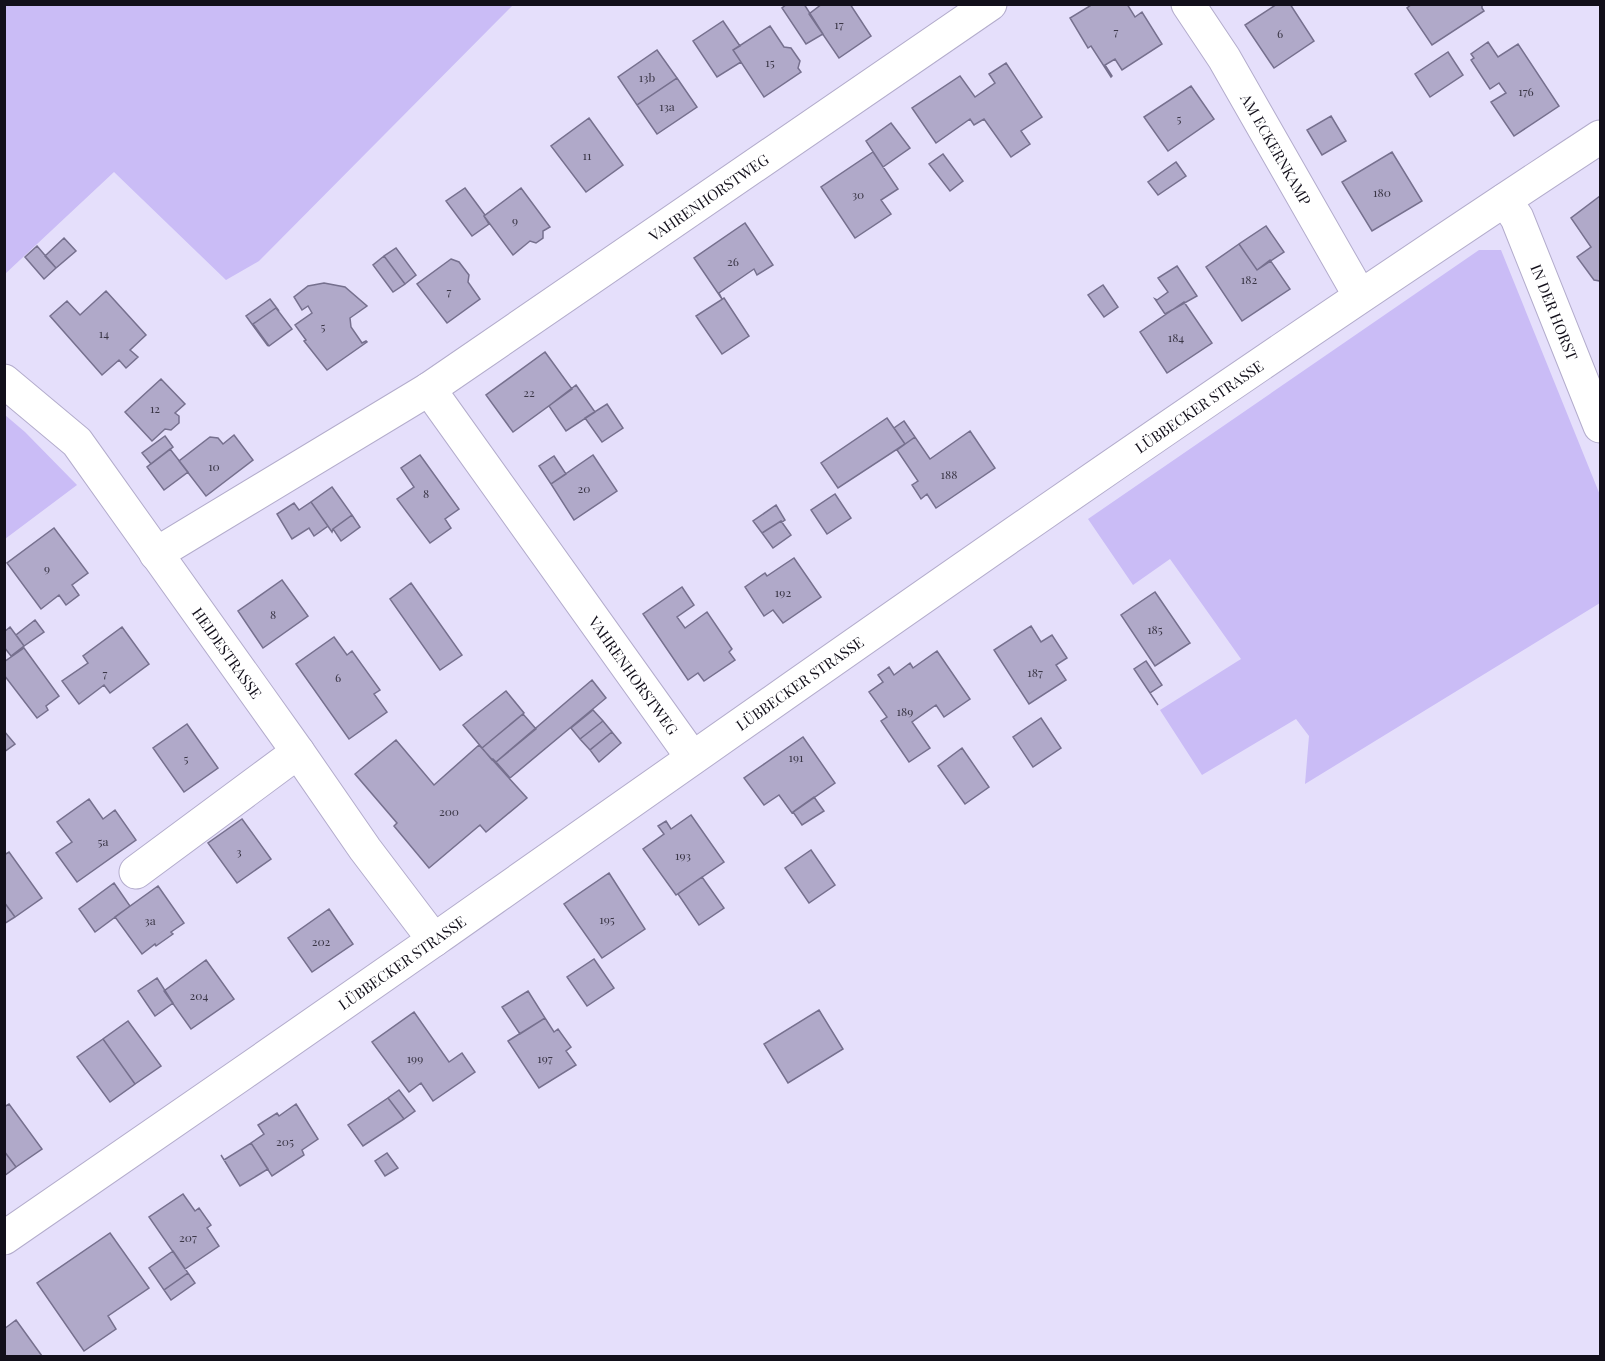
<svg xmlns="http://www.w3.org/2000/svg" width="1605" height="1361" font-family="'Playfair Display',serif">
<rect width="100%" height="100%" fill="#e5dffb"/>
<path fill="#cabcf6" d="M4 5 5 4 513 5 259 261 226 280 114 172 5 274Z
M1479 250H1501L1600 495V603L1305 784 1309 736 1296 719 1202 775 1160 710 1241 659 1170 559 1133 585 1088 519Z
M5 415 25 432 77 485 5 539Z"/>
<path fill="#b0a9c9" stroke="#76708e" stroke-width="1.5" d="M787 4H804L823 34 806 44 782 8Z
M822 4H850L871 36 839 58 809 14Z
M1093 4H1127L1135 17 1142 12 1162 44 1122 70 1115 59 1105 65 1112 76 1111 77 1091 46 1088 48 1070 18Z
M1277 4H1290L1314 41 1274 68 1245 25Z
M1412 4H1482V8L1484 11 1432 45 1407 8Z
M723 21 740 46 733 50 741 62 717 77 693 41Z
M770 26 784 47 791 48 800 61 798 68 801 72 764 97 733 50Z
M1488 42 1498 57 1518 44 1559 106 1514 136 1491 102 1506 93 1499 83 1490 89 1471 60 1474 58 1471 54Z
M657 50 677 78 637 105 618 77Z
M1448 52 1463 75 1430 97 1415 74Z
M1006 63 1042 117 1021 131 1030 144 1011 157 984 119 974 125 970 119 936 143 912 108 960 76 975 97 995 83 989 74Z
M677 78 697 107 657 134 637 105Z
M1191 86 1214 119 1168 151 1144 117Z
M1331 116 1346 141 1322 155 1307 130Z
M589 118 623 165 586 192 551 146Z
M891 123 910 148 883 167 866 141Z
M873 152 898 189 881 200 891 214 855 238 821 187Z
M1392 152 1422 201 1372 231 1342 182Z
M943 154 963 181 950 191 929 164Z
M1176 162 1186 176 1158 195 1148 182Z
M465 188 485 215 484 216 489 224 472 236 446 201Z
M521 188 550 227 543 231V238L536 243 530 241 513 255 484 216Z
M1600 196V281L1594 280 1577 257 1591 247 1571 218Z
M745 223 773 265 757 275 754 269 719 293 722 299 694 258Z
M1266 226 1284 252 1257 270 1239 244Z
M64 238 76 251 56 268 45 256Z
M1239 244 1257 270 1270 260 1290 289 1242 321 1206 267Z
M37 246 56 268 44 279 25 257Z
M396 248 416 275 405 284 384 256Z
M384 256 405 284 393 292 373 265Z
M451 259 459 262 469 275 468 282 480 299 447 323 417 284Z
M1177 266 1197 296 1165 314 1155 299 1157 300 1168 292 1158 278Z
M324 283 345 287 367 306 350 318 351 327 362 343 366 341 367 342 327 370 304 341 306 340 295 325 312 313 308 306 302 310 294 297 308 286Z
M1103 285 1118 307 1104 317 1088 295Z
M106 291 146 335 130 350 138 357 126 368 119 360 102 375 50 316 67 301 80 315Z
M724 298 749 336 722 354 696 316Z
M270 299 279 311 276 308 253 324 268 346 246 316Z
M1184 302 1212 343 1167 373 1140 332Z
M276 308 292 329 269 346 253 324Z
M545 352 572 389 513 432 486 395Z
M161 379 185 404 175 413 179 416V423L171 430 165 429 152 441 125 412Z
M576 385 595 412 566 431 549 406Z
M607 404 623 428 602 442 585 418Z
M887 418 905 444 838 488 821 463Z
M904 421 915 437 905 444 894 428Z
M970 431 995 468 936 508 927 494 921 499 912 485 918 481 897 450 915 437 930 459Z
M234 435 253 460 206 496 179 461 210 437 218 438 223 444Z
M165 436 173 447 151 464 142 453Z
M170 449 188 472 164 490 147 467Z
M420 455 459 509 445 519 451 528 430 543 397 499 414 487 401 468Z
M593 455 617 491 574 520 551 484Z
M554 456 566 474 551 484 539 466Z
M332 487 352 515 333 529 332 532 311 502Z
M835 494 851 518 827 534 811 510Z
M311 502 328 526 314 536 309 528 292 539 277 514 294 503 299 510Z
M776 505 785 520 782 522 781 521 762 533 753 521Z
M352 515 360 527 341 541 333 529Z
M781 521 791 535 773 548 762 533Z
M54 528 88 573 72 585 79 595 66 605 59 595 41 609 7 563Z
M794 558 821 597 783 623 773 610 764 616 745 587 765 573 767 576Z
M282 580 308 616 263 648 238 611Z
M411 583 462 655 440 670 390 599Z
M682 587 694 605 677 617 685 628 707 612 732 649 729 652 735 660 704 681 698 673 688 680 643 614Z
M1155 592 1190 643 1155 666 1121 615Z
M35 620 44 632 24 646 16 635Z
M1031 626 1041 642 1052 635 1067 658 1056 665 1066 680 1029 704 994 650Z
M10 627 24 646 11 656 4 647V632Z
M122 627 149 664 110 693 104 685 79 704 62 681 88 663 83 656Z
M334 637 347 655 352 651 380 690 374 694 387 712 349 739 296 664Z
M24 648 59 696 46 706 48 710 37 718 4 675V662Z
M937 651 970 699 944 717 936 705 912 722 930 748 909 762 881 721 887 717 869 692 883 682 878 675 889 667 894 675 910 663 913 668Z
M1146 661 1162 685 1150 693 1158 705 1134 669Z
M592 680 606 698 510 778 496 762Z
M506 691 524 713 482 748 463 725Z
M593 710 603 721 580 739 571 728Z
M523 714 536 729 496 762 493 759 492 760 482 748Z
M1041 718 1061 748 1033 767 1013 737Z
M603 721 612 732 590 750 580 739Z
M187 724 218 768 184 792 153 748Z
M4 731 15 744 4 752Z
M612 732 621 743 599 762 590 750Z
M803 737 835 783 792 813 779 795 764 805 744 778Z
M396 740 434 785 479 745 527 798 486 832 480 825 429 868 394 826 397 823 355 774Z
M962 748 989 787 965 804 938 766Z
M814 797 824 811 802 825 793 812Z
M89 799 103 819 115 810 136 840 77 882 56 853 72 842 57 822Z
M691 815 724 862 676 895 643 849 664 834 658 826 666 821 671 829Z
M242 819 271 859 237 883 208 843Z
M811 850 835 885 809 903 785 868Z
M9 852 42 898 15 917 4 902V855Z
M609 873 645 929 602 958 564 904Z
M702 877 724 908 699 925 678 894Z
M114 883 130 906 95 932 79 909Z
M158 886 184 923 171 932 173 934 156 946 155 944 142 954 115 917Z
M4 902 15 917 4 924Z
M329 909 353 944 312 972 288 938Z
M594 959 614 988 587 1006 567 977Z
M206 960 234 999 191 1029 164 991Z
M157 978 173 1003 155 1016 138 991Z
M528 991 545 1018 520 1034 502 1007Z
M819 1010 843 1049 788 1083 764 1044Z
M414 1012 449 1062 462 1053 475 1072 433 1101 421 1083 409 1092 372 1042Z
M545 1018 554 1032 558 1029 571 1047 566 1051 576 1065 539 1088 508 1041Z
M128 1021 161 1066 135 1084 103 1039Z
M103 1039 135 1084 110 1102 77 1057Z
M399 1090 415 1111 404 1119 388 1098Z
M388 1098 404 1119 363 1146 348 1125Z
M9 1104 42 1149 16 1167 4 1151V1107Z
M296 1104 318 1139 302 1150 304 1155 272 1176 251 1143 264 1134 258 1125 277 1113 279 1116Z
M251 1143 268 1169 240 1186 221 1155 224 1160Z
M4 1151 16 1167 4 1176Z
M387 1153 398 1168 385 1176 375 1161Z
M183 1194 195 1211 199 1208 211 1225 207 1228 219 1246 185 1269 149 1217Z
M110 1233 149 1288 108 1316 116 1329 84 1351 37 1283Z
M173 1251 188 1273 164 1290 149 1268Z
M188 1273 195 1283 171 1300 164 1290Z
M16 1320 42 1356H4V1329Z"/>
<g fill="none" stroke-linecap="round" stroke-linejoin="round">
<defs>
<g id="minor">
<path id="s1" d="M1188 4 1224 58 1360 296"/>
<path id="s2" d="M1505 200 1517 218 1600 426"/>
<path id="s3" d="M4 381 77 442 298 752 365 849 434 940"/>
<path id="s4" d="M429 389 692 757"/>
<path id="s5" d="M156 554 429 389 990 4"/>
<path d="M136 872 298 752"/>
<path id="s6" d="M4 1238C149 1138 293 1039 437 938 822 667 1207 395 1600 137"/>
</g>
</defs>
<use href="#minor" stroke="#b3accc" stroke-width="35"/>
<use href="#minor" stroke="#fff" stroke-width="33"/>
</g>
<g text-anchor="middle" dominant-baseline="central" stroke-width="6" stroke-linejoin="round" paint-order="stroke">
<g font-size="12" fill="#3a3646">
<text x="839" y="24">17</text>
<text x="1116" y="31">7</text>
<text x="1280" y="33">6</text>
<text x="770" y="62">15</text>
<text x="647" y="77">13b</text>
<text x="1526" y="91">176</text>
<text x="667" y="106">13a</text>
<text x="1179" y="118">5</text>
<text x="587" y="155">11</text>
<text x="1382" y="192">180</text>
<text x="858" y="194">30</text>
<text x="515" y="220">9</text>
<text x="733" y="261">26</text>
<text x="1249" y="279">182</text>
<text x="449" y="291">7</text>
<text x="323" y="326">5</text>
<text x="104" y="333">14</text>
<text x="1176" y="337">184</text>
<text x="529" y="392">22</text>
<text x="155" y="408">12</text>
<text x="214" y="466">10</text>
<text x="949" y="474">188</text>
<text x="584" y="488">20</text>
<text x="426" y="493">8</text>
<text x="47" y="568">9</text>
<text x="783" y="592">192</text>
<text x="273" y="614">8</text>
<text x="1155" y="629">185</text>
<text x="1035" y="672">187</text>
<text x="105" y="673">7</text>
<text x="338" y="677">6</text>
<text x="905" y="711">189</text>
<text x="796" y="757">191</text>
<text x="186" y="758">5</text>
<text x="449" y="811">200</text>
<text x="103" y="841">5a</text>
<text x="239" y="851">3</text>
<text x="683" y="855">193</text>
<text x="607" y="919">195</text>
<text x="150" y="920">3a</text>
<text x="321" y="941">202</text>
<text x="199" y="995">204</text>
<text x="415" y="1058">199</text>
<text x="545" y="1058">197</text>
<text x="285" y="1141">205</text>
<text x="188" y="1237">207</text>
</g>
<g font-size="15" fill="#120f1a" stroke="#f2effd">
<text stroke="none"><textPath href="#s1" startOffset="170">AM ECKERNKAMP</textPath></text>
<text stroke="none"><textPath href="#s5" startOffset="658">VAHRENHORSTWEG</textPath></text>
<text stroke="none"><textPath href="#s2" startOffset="123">IN DER HORST</textPath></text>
<text stroke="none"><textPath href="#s6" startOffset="1456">LÜBBECKER STRASSE</textPath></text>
<text stroke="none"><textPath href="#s3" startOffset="354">HEIDESTRASSE</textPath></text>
<text stroke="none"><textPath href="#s4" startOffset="352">VAHRENHORSTWEG</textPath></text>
<text stroke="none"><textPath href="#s6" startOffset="970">LÜBBECKER STRASSE</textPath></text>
<text stroke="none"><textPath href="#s6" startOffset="484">LÜBBECKER STRASSE</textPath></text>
</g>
</g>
<rect width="1605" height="1361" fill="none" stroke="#120f1a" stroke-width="12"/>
</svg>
